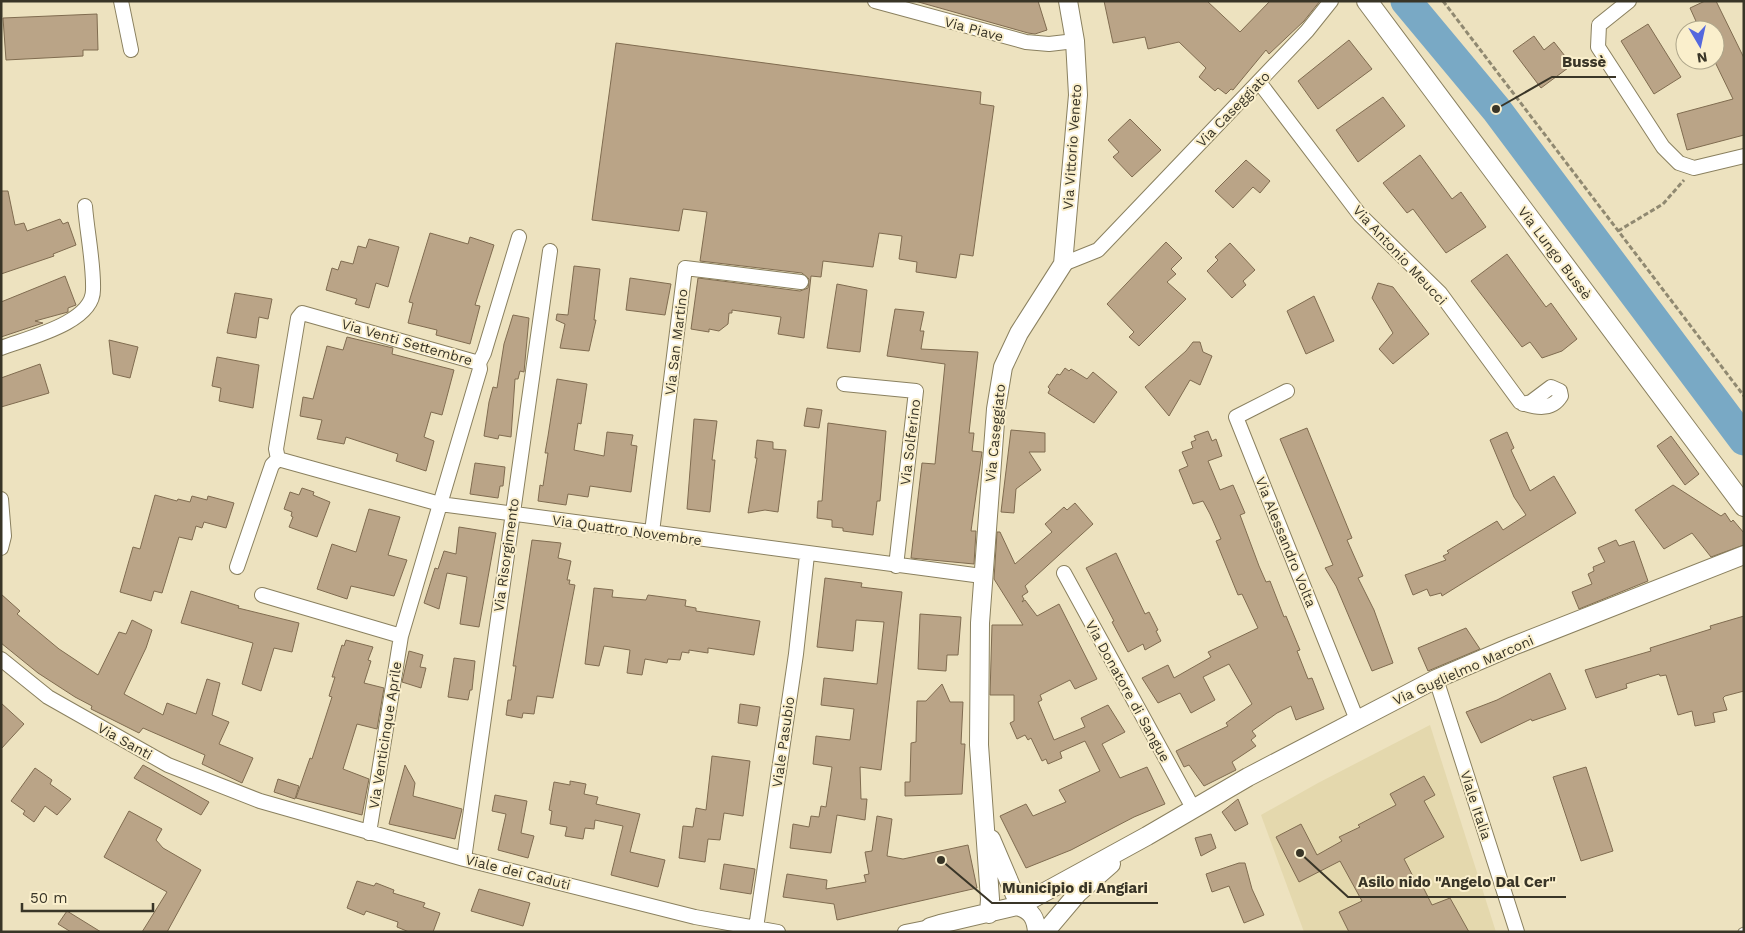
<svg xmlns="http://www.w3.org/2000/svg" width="1745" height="933" font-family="'Work Sans',sans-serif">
<rect width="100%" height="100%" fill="#ede2bf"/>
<path fill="#e4d8ad" d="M1430 725 1496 932H1304L1261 815 1318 783Z"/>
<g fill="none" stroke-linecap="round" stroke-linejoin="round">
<path stroke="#79a9c5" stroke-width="31" d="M1406 1 1496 109 1744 440"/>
</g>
<path fill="#baa487" stroke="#806c50" d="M915 1H1038L1047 30 1035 34 1028 33Z
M1104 1H1207L1240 32 1270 1H1320L1304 21 1269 54 1266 50 1233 90 1231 89 1226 94 1218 88 1215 91 1199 77 1206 68 1179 42 1148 49 1145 37 1113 43Z
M1705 1H1716L1744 58V135L1687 150 1677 114 1733 99 1715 62V30H1700L1690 8Z
M97 14 98 50H83V56L6 60 3 18Z
M1648 24 1681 77 1654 94 1621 41Z
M1534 36 1544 50 1554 42 1572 65 1541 88 1513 51Z
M1349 40 1372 69 1318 109 1298 81Z
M616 43 981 92 980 104 994 106 973 256 960 254 956 278 916 272 917 262 899 259 902 236 879 233 873 267 823 261 821 277 811 276 804 338 778 334 781 317 732 310V313H729L728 324 719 331 709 329V332L691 329 698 278 800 291 808 288 809 279 802 273 700 261 707 212 683 209 679 231 592 220Z
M1383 97 1405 126 1358 162 1336 130Z
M1130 119 1161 150 1132 177 1113 157 1119 152 1108 140Z
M1420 155 1452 199 1461 192 1486 227 1446 253 1413 209 1407 213 1383 183Z
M1246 160 1270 181 1260 193 1253 187 1233 208 1215 191Z
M1 191H8L15 225 24 223 27 231 60 219 63 224 68 222 76 245 53 254 54 256 1 274Z
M430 233 468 244 470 237 494 245 475 305 480 306 470 344 436 335 437 330 408 323 413 303 409 302Z
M369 239 399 247 388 287 376 283 369 308 355 304 357 299 326 290 332 268 338 270 341 261 353 264 358 246 366 248Z
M1166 242 1182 258 1171 269 1176 274 1167 282 1186 299 1139 346 1129 337 1134 332 1107 304Z
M1230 243 1255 270 1243 281 1246 285 1232 298 1207 271 1218 260 1215 257Z
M1507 254 1546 307 1551 303 1577 339 1562 351 1542 358 1530 342 1522 347 1471 281Z
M574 266 600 269 594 320H596L589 351 560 348 565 324 556 320 557 314 568 315Z
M65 276 76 305 68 308V312L35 321 43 323 1 337V302Z
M630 278 671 284 665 315 626 310Z
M1378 283 1393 287 1429 334 1393 364 1379 349 1393 333 1372 298Z
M837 284 867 290 860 352 827 348Z
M235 293 272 299 268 319 259 317 256 338 227 333Z
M1314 296 1334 341 1306 354 1287 311Z
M895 309 924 312 920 331H924L921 349 978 352 969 433H974L972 451 982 452 971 531H976L974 564 911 558 922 463 935 464 945 364 887 356Z
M513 315 529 318 524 372 520 371 518 379H515L511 437 499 435 498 439 484 436 489 402 493 387 497 388 504 344Z
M347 337 393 348 392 354 454 370 442 415 431 412 424 437 434 441 426 471 396 461 398 454 346 437 344 444 317 439 322 420 300 416 303 397 313 399 327 346 343 350Z
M109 340 138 347 130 378 113 374Z
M1193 342H1200L1203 352 1212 356 1200 385 1190 380 1169 416 1145 387 1186 351Z
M217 357 259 365 253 408 219 401 221 388 212 386Z
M40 364 49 393 1 407V378Z
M1065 368 1069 371 1071 369 1087 379 1093 372 1117 392 1094 423 1048 393 1050 389 1048 387 1057 374 1060 375Z
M557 379 587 384 581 424 578 423 574 450 604 456 607 432 633 435 631 445 637 446 631 492 590 486 588 497 568 494 566 505 538 501 540 485 543 486 548 453H545L548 436Z
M807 408 822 410 819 428 804 426Z
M694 419 717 421 712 460H715L710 512 687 509Z
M828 423 886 431 880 501H877L873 535 843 531V528L832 527V520L817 518 818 501H822Z
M1307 428 1352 538 1347 540 1363 576 1358 578 1374 610 1393 663 1372 671 1336 586 1325 568 1333 565 1280 439Z
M1011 430 1045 433V452H1029L1041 470 1016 489 1014 513 1001 512Z
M1208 431 1212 441 1216 439 1222 456 1208 461 1220 490 1233 485 1245 513 1240 515 1259 566 1266 582 1270 581 1284 617 1286 616 1300 650 1297 651 1308 679 1312 678 1324 709 1296 720 1291 706 1277 713 1252 731 1256 736 1251 740 1256 746 1232 762 1236 770 1204 786 1189 765 1184 767 1176 751 1228 726 1226 723 1252 704 1229 664 1203 677 1215 700 1191 713 1180 693 1158 703 1142 678 1168 665 1174 678 1211 657 1208 652 1258 628 1242 594 1238 595 1216 541 1221 539 1210 514 1203 501 1193 504 1179 470 1188 466 1182 452 1193 448 1191 442 1196 440 1194 436Z
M1507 432 1514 448 1511 450 1530 491 1554 476 1576 513 1442 596 1441 593 1430 596 1427 589 1413 595 1405 575 1446 560 1443 556 1449 553 1447 551 1497 521 1503 530 1526 515 1514 497 1490 440Z
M1671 436 1699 474 1685 485 1657 446Z
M757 440 773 442V449L786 450 778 512 765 510 748 513 757 458H755Z
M475 463 505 467 503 486H500L498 498 470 494Z
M1673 485 1721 516 1725 513 1731 522 1733 520 1744 533V545L1711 557 1692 533 1664 549 1635 510Z
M302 488 314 492 313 495 330 502 317 537 289 527 293 517 291 516 292 512 284 509 290 492 299 495Z
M155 495 177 501 178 499 190 502 192 496 207 500 208 496 234 503 226 528 204 522 202 528 196 526 192 540 179 537 162 593 154 591 151 601 120 592 133 547 140 549Z
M1075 503 1093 524 1025 586 1028 592 1022 596 1024 599 1022 602 1025 600 1037 616 1059 604 1097 679 1075 689 1070 680 1040 695 1042 700 1038 702 1054 740 1085 727 1081 718 1108 705 1125 732 1102 744 1120 778 1147 767 1165 804 1134 817 1071 850 1026 868 1000 816 1026 804 1033 816 1066 802 1059 790 1100 771 1085 741 1060 752 1062 758 1048 764 1046 759 1042 761 1031 738 1028 740 1025 735 1017 739 1010 723 1014 721V695H990L992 625H1023L994 579 997 532H1000L1015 564 1052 532 1045 524 1064 507 1067 510Z
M369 509 400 517 388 555 407 560 394 596 351 586 347 599 317 589 332 544 356 552Z
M459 527 496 533 479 627 460 624 467 577 447 573 439 609 424 603 435 568 438 569 444 551 456 554Z
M532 540 561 543 558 558 571 561 567 580H570L569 584 575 585 553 698 537 696 534 714 523 713 522 718 506 715 508 700H511L516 666H513Z
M1616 540 1619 546 1634 541 1648 581 1579 609 1572 592 1592 584 1588 574 1594 571 1593 567 1605 562 1598 548Z
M1116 553 1145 614 1149 612 1158 630 1156 631 1161 641 1145 650 1143 644 1128 652 1112 622 1114 621 1086 568Z
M825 578 862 583 861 587 902 592 881 770 860 767 861 799H867L865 820 837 815 831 853 790 848 793 824 809 827 811 816 819 817 821 806 826 807 832 767 813 764 816 736 850 740 854 709 821 705 824 678 877 684 884 622 856 620 853 651 817 647Z
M594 588 613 590 612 597 646 600 648 595 686 600 685 606 696 608V611L760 621 754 655 708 648V653L689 650V653L682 652 680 660 668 659 667 663 645 659 642 675 627 673 630 650 604 646 599 666 585 664Z
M191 591 239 606 238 608 299 623 292 652 274 648 261 691 242 684 253 643 181 623Z
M1 594 20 611 17 614 59 649 98 675 119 632 126 634 132 620 152 630 146 648 124 694 163 715 167 703 196 714 207 679 220 683 212 715 229 722 219 744 253 758 242 783 202 764 205 755 143 728 139 733 91 709 92 706 75 697 38 673 1 643Z
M920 614 961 617 958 655H947L946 671 918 669Z
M1744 616V691L1725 696 1723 698 1727 710 1713 713 1715 722 1695 726 1692 711 1678 715 1666 675 1660 676 1659 674 1626 684 1627 688 1596 698 1585 670 1651 651 1650 648 1711 629 1710 626Z
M1466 628 1480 649 1428 671 1418 648Z
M346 640 373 647 368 660 371 661 364 683 384 688 377 729 357 724 343 769 369 779 362 815 296 798 310 758 312 759 332 697 329 696 335 677H332L342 645 344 646Z
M409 651 423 655 420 667 426 668 421 688 402 682Z
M454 658 475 661 472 690H470L468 700 448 697Z
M1550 673 1566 709 1532 721 1531 719 1481 743 1466 712 1497 700Z
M942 684 950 702H963L961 744H965L962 794 905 796V782H910L911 743 916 742 917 701H926Z
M1 703 24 724 1 749Z
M740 704 760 707 757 726 738 723Z
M712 756 750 761 743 816 724 813 720 840 708 839 705 862 679 858 683 826 693 827 696 808 706 810Z
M143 765 209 802 201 815 134 778Z
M405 765 415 783 413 796 462 809 455 839 389 824Z
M1586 767 1613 851 1581 861 1553 777Z
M35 768 52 780 50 784 71 799 57 815 45 806 34 822 23 814 25 811 11 801Z
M1424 776 1435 795 1424 801 1444 837 1404 859 1417 884 1421 883 1432 905 1450 898 1469 932H1349L1339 912 1362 901 1340 861 1299 882 1276 837 1301 824 1317 855 1342 841 1339 837 1360 827 1358 825 1396 805 1390 794Z
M278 779 299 786 295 799 274 792Z
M570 781 586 784 584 794 598 797 596 804 640 814 630 852 665 860 658 887 611 875 623 826 595 820 594 829 585 828 583 839 565 836 567 827 550 824 552 811 549 810 554 782 570 785Z
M495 795 527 801 521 833 534 836 528 858 498 850 506 814 492 811Z
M1238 799 1248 824 1235 831 1222 812Z
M129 811 162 829 156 840 163 848 201 870 167 932H142L167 892 104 857Z
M877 816 892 819 887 856 903 859 968 845 977 888 837 920 834 904 783 897 787 874 827 880 826 889 866 882 864 875 869 874 865 852 872 851Z
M1211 834 1216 848 1201 856 1195 838Z
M1239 863H1245L1252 889 1264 915 1244 923 1229 886 1212 892 1206 874Z
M724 864 755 869 751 894 720 889Z
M357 881 374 886 376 883 394 890 393 893 425 903 423 907 440 913 433 932H409L397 927 398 922 366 911 364 915 347 908Z
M479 889 530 903 523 926 471 911Z
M67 911 101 932H71L58 924Z"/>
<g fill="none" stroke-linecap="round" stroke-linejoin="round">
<defs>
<path id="service" d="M1742 932 1744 931"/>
<path id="minor" d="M121 1 131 50
M875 1 1026 42 1049 44 1075 41
M1629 1 1599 25 1598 47 1663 147 1679 163 1694 168 1744 156
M1259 82 1360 215 1440 293 1520 402C1535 408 1552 411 1561 396L1560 391 1551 387 1531 402 1523 404
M1063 264 1098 250 1307 31 1331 1
M1 348C27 338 93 323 93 290 94 265 87 232 85 206
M479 363 484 353 519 237
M844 384 916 391 896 566
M1287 391 1236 417 1357 720
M278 459 440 504 982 576
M1 499 4 536 1 548
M652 532 685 268 801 282
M237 567 272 465 278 459 276 449 298 318 302 313 479 363 480 369 401 636 369 833
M1064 573 1193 808
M262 595 401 636
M1 659 48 697 168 765 260 801 464 859 695 917 778 932
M1436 679 1517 932
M464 859 550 251
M756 928 796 654 807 555
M905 932 930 927"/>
<path id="tertiary" d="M991 839 1020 907C1032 911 1036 919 1037 932
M989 914 990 899 979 745 980 623 996 409 1003 367 1019 333 1063 264 1078 95 1075 41 1068 1
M926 932 930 927 940 924 1021 905 1147 836 1248 777 1436 679 1513 646 1744 555
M1045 932 1078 893 1111 864"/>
<path id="secondary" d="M1367 1 1744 506"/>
</defs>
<use href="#service" stroke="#8a805f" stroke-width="9"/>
<use href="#minor" stroke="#8a805f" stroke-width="16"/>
<use href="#tertiary" stroke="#8a805f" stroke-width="20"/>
<use href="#secondary" stroke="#8a805f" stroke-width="22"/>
<path stroke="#908971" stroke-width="3" stroke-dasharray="5 2.5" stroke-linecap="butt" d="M1443 1 1744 396
M1618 231 1663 204 1684 180"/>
<use href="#service" stroke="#fff" stroke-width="7"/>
<use href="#minor" stroke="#fff" stroke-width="14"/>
<use href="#tertiary" stroke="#fff" stroke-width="18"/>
<use href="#secondary" stroke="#fff" stroke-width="20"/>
</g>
<g text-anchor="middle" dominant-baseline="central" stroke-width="4" stroke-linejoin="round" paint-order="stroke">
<g font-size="14" fill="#393527" stroke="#faefcc">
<text transform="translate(974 29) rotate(15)">Via Piave</text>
<text transform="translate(1233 109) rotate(-46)">Via Caseggiato</text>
<text transform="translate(1072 147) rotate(-86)">Via Vittorio Veneto</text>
<text transform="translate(1555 253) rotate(53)">Via Lungo Bussè</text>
<text transform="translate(1400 255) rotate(47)">Via Antonio Meucci</text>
<text transform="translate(407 342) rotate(16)">Via Venti Settembre</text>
<text transform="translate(676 342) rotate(-83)">Via San Martino</text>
<text transform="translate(995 433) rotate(-84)">Via Caseggiato</text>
<text transform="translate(910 442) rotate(-83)">Via Solferino</text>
<text transform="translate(627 530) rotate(8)">Via Quattro Novembre</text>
<text transform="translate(1286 542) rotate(68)">Via Alessandro Volta</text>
<text transform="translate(506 555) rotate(-82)">Via Risorgimento</text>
<text transform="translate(1463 670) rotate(-24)">Via Guglielmo Marconi</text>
<text transform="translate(1128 691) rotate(61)">Via Donatore di Sangue</text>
<text transform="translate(385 735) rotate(-81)">Via Venticinque Aprile</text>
<text transform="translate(125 741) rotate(29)">Via Santi</text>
<text transform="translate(783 742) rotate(-82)">Viale Pasubio</text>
<text transform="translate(1476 805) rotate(72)">Viale Italia</text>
<text transform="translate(518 872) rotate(14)">Viale dei Caduti</text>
</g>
</g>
<path fill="none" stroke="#393527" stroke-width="2" d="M1496 109L1552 77H1616M1300 853L1348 897H1566M941 860L992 903H1158"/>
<g fill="#393527" stroke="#faefcc" stroke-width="2">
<circle cx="1496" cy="109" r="5"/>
<circle cx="1300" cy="853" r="5"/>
<circle cx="941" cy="860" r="5"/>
</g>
<g font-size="15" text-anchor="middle" font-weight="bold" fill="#393527" stroke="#faefcc" stroke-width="4" stroke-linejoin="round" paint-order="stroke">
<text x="1584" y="67">Bussè</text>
<text x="1457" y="887">Asilo nido "Angelo Dal Cer"</text>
<text x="1075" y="893">Municipio di Angiari</text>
</g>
<rect width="1745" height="933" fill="none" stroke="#393527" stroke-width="5"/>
<g transform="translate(1700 45) rotate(171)"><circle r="24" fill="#faefcc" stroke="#ada58a"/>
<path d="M0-4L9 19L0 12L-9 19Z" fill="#5468de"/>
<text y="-8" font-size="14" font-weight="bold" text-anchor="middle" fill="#393527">N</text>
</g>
<path d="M22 903v8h131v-8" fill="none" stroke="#393527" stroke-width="2.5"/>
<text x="30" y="903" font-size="15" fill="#393527" stroke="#faefcc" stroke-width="4" paint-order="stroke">50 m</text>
</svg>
